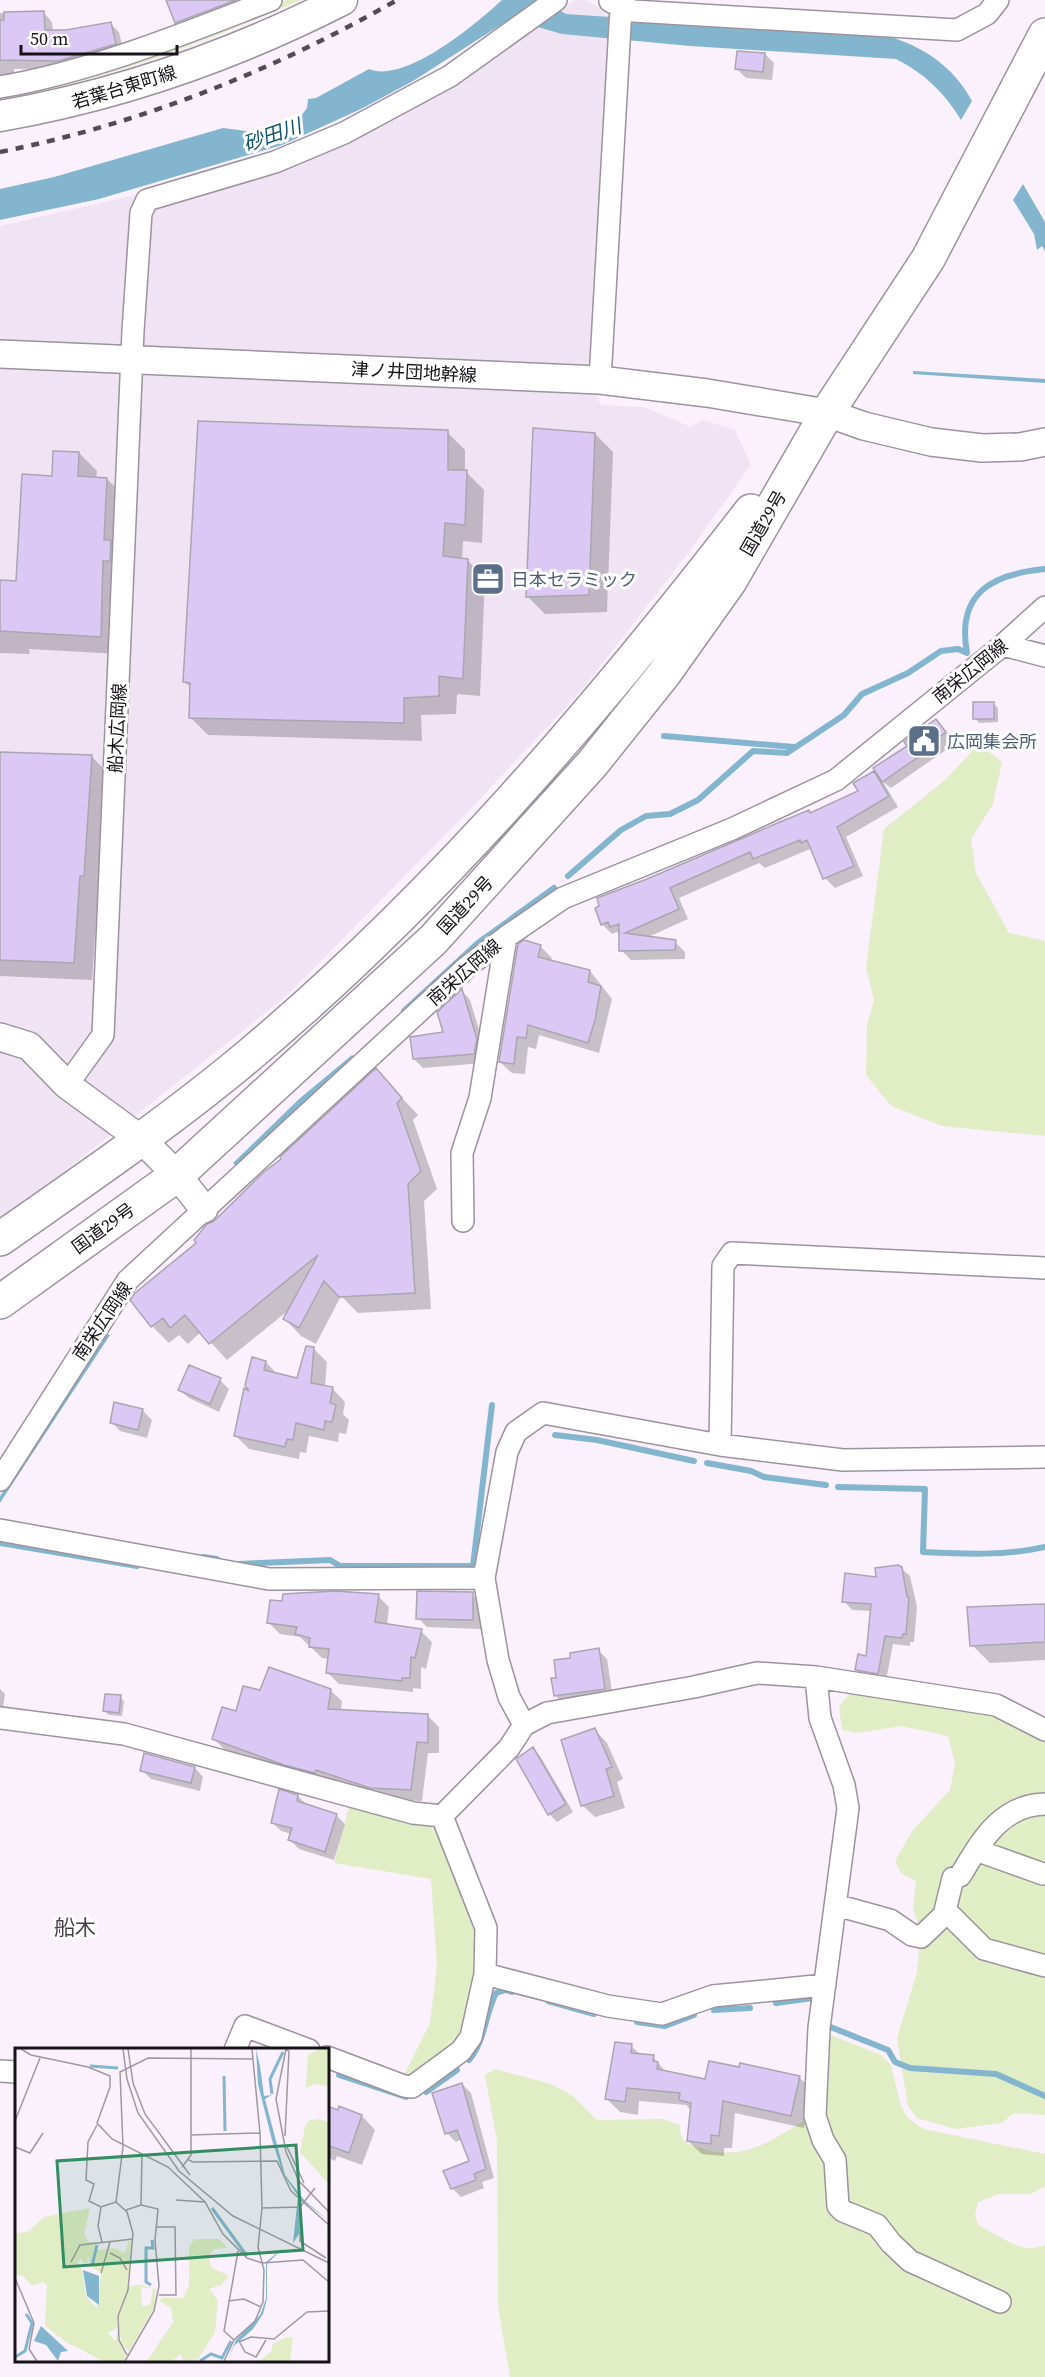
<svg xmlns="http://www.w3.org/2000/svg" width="1045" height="2377" font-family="'Source Serif 4','Noto Sans JP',serif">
<rect width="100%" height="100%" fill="#faf1fc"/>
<path fill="#f0e3f4" d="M575 0H585L611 13 591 356 600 405 644 407 691 427 703 420 735 430 751 465 688 553 581 691 459 821 284 998 55 1179 0 1219V226L301 157 530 30Z"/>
<path fill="#e1edc4" d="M287 0H300C202 44 105 80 0 100V97L172 47Z
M979 744 1002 762 993 804 971 839 976 873 1009 933 1045 941V1136L942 1126 891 1106 866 1075 867 1026 874 1000 866 967 884 829 945 780Z
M850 1694 900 1697 969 1706 1045 1735V1801L1024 1803 942 1912 921 1933 913 1909 916 1881 901 1873 895 1861 913 1830 950 1790 955 1763 948 1736 901 1726 857 1733 842 1730 839 1706Z
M350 1804 430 1827 443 1835 471 1910 479 1946 463 2041 411 2082 403 2077 430 2023 437 1966 431 1879 334 1863Z
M1045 1808V1873L980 1849 1005 1820Z
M978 1853 1045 1875V1963C1001 1950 968 1945 952 1896Z
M943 1920 1045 1970V2115L1014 2113 1002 2123 955 2129 917 2118 908 2106 897 2038 917 1972 920 1940Z
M823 2032 881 2055 891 2065 900 2103 907 2117 923 2129 1045 2154V2186L1031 2194H999L978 2202 975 2215 978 2225C1000 2235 1021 2256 1045 2245V2377H510L498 2307 497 2141 485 2075 495 2069 551 2084 573 2096 597 2120 663 2119 680 2125C680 2140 684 2143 698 2147 743 2164 776 2138 813 2115L820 2142 833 2163 836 2209 879 2231 904 2259 999 2306 1002 2299 919 2262 894 2241 880 2222 847 2209 842 2203 840 2162 826 2139 819 2112Z"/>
<path fill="#83b6ce" d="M502 0H541L566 14 887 36C923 46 954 67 972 101L961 120C945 93 924 73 896 59L690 46 562 34 510 19 413 81 361 109 282 145 99 199 0 220V189L54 177 223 128 262 133 290 125 299 119 307 108 308 99 316 98 369 69C405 84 476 24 502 0Z
M1023 184 1045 222V251L1042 246 1037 250 1034 234 1013 200Z
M913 371 1045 379V383L913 374Z
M352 1055 357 1059 237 1167 233 1163 299 1099Z
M107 1334 110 1335 0 1503V1496Z"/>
<path fill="#0003" d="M167 0H231L178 20V24L240 0H266L185 31 176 22Z
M0 13H44L52 22 53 32 110 23 119 32 124 53 67 69H14L15 80 0 85Z
M765 54 774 63 772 80 746 78 737 69Z
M447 432 465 450V471L484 490 482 543 463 541 462 560H467L485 578 480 696 457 694 456 714 421 715 422 741 208 735 190 717 192 689 184 681Z
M595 434 613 452 607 612 545 614 527 596Z
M79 453 97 471 96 479H107L125 497 119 654 29 649 30 654 0 653V581L17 582 53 478Z
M994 704 998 708V722L979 723 975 718Z
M926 726 943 728 952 740 944 747 946 750 891 788 883 782 898 807 846 837 863 876 835 888 825 878 810 849 765 868 759 863 679 898 688 919 646 938 675 942 685 952V959L631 960 621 950V936L617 932 612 934 602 924 597 909 860 792 873 773 883 782 875 768 909 747 906 742Z
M0 753 91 756 109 774 102 893H98L92 980 0 976Z
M540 946 552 958 551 961 590 971 612 999 599 1053 539 1035 536 1049 528 1047 525 1074 512 1073 500 1062Z
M462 991 470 1000 485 1049 483 1063 423 1068 414 1059 445 1033Z
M376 1070 418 1115 413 1120 437 1189 424 1201 431 1309 358 1313 341 1296 316 1344 301 1336 285 1319 290 1309 227 1360 201 1332 188 1344 179 1335 169 1343 152 1326 199 1243 215 1222Z
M313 1348 327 1362 325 1387 332 1388 345 1402 343 1414 349 1420 346 1434 339 1433 338 1442 309 1436 306 1453 300 1452 299 1459 249 1449 235 1435 255 1395 266 1362 278 1375 298 1380Z
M190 1367 220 1380 229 1389 219 1412 189 1398 180 1390Z
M143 1411 152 1420 147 1438 120 1431 112 1422Z
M901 1568 910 1576 917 1607 914 1642H910V1646L893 1644 886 1681 865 1678 856 1670 867 1658 872 1611 852 1610 844 1601 878 1578Z
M473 1595 482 1604 481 1629 427 1627 418 1618Z
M378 1596 389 1607 387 1625 421 1631 432 1642 426 1669 421 1667V1689L413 1688V1692L339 1684 328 1673 329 1659 322 1658 300 1637 280 1634 269 1623 284 1603Z
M1045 1605V1660L990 1663 972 1645Z
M598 1650 607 1659 613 1698 564 1705 556 1696 558 1679 572 1659Z
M0 1689 5 1694 3 1708 0 1707Z
M330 1690 342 1701 341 1711 428 1716 439 1727V1753H428L422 1801 383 1799 326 1783 225 1750 213 1738 261 1692Z
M120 1697 124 1701 122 1716 109 1715 104 1711Z
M595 1730 607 1743 623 1779 617 1782 625 1808 595 1817 582 1805Z
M533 1749 540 1756 573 1812 557 1822 549 1814 518 1759Z
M195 1768 203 1777 200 1791 151 1779 142 1770Z
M298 1796 307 1805 336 1815 345 1824 334 1860 299 1849 290 1840 292 1834 281 1831 273 1823Z
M253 2046 263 2050H251Z
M631 2046 641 2055 653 2057 666 2072 706 2081 799 2077 812 2090 804 2128 735 2113 732 2148H724V2156L702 2154 688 2141 692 2111 686 2105 639 2101 638 2115 620 2112 607 2099Z
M462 2084 471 2093 494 2178 482 2182 484 2188 461 2197 452 2188 471 2162 462 2139 456 2142 447 2133Z
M340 2108 362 2116 375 2130 362 2165 337 2156 335 2161 327 2157V2109L339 2111Z"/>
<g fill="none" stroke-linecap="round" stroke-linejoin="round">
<path stroke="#83b6ce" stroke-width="6" d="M664 736 794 747
M568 876 621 830 646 816 670 814 698 800 753 751 787 753 844 715 862 694 908 673 941 651 958 649 967 653C956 593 992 574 1045 569
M404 1011 478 943 554 888
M555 1435 597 1440 694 1461
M707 1463 751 1471 764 1477 826 1485
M838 1487 925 1489 923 1552C963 1554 1005 1556 1045 1547
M0 1543 137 1566
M203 1557 217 1559
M238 1564 330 1560 340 1566H473L492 1405
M548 2001 594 2014
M776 2003 813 1998V2006
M714 2010 750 2008
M637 2022 665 2026 694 2015
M828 2026 888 2050 895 2062 910 2068 996 2074 1045 2096
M469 2060C485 2041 485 2015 496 1993L506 1990 512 1992
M339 2075 406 2097
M426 2092 457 2070"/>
</g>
<path fill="#dcc8f5" stroke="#aaa5b0" stroke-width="1.5" d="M166 0H236L175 23Z
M44 11 45 30H66L111 22 116 44 58 61 0 60V20H4V12Z
M737 51 765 53 763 72 735 69Z
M198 421 448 430V470H467L465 525 445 523 443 556 468 559 463 679 439 676V696L404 698V723L189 718 190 683 183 682Z
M533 428 595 433 589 595 526 597Z
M53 451 79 452 78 476 107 478 104 540H111L110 561H103L101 637 0 631V580L16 581 22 474 52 476Z
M973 702H994V719H973Z
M936 719 946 732 937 739 940 742 882 782 873 768 907 746 904 742Z
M0 752 92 755 84 876H80L74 963 0 960Z
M874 771 889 796 837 827 854 866 823 879 807 840 801 843 800 840 753 859 750 852 670 888 679 909 625 933 676 940 675 950 619 951V924L610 927 608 922 601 925 595 908 599 906 597 898 647 879 780 822 809 810 810 813 858 791 853 783Z
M524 940 541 945 538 957 590 970 588 982 601 986 595 1020 588 1043 528 1025 526 1038 517 1037 514 1064 499 1062 518 944Z
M462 989 477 1039 474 1054 413 1059 410 1037 443 1032 437 1012Z
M376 1068 402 1098 397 1103 421 1171 408 1184 415 1293 339 1297 324 1281 299 1328 283 1319 318 1255 209 1344 185 1315 170 1328 163 1318 151 1327 130 1300 135 1293 196 1243 194 1240 207 1224 214 1221 264 1172 281 1159 280 1157Z
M306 1346 314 1347 311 1383 333 1387 330 1403 336 1405 332 1422 325 1421 324 1430 296 1423 293 1440 287 1439 285 1447 234 1436 244 1388 249 1391 245 1385 252 1357 266 1361 264 1370 297 1378Z
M189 1365 221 1378 210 1404 178 1390Z
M114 1402 143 1409 138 1430 110 1423Z
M898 1565 902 1567 907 1597H909L906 1634H903L902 1638 885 1636 878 1674 855 1670 858 1654 866 1656 871 1604 842 1602 845 1573 876 1577 875 1568Z
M335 1591 379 1594 375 1622 422 1629 415 1658 411 1657 410 1678H402V1681L326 1673 329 1649 309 1647 310 1638 295 1634 297 1627 267 1623 270 1600 282 1601 283 1594Z
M417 1591 473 1592V1620L416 1619Z
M1045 1604V1642L970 1646 967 1607Z
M599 1648 605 1689 554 1696 551 1678H556L554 1660 570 1658V1653Z
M269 1667 331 1689 328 1709 428 1714V1743L417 1742 411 1790 370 1788 316 1770 315 1773 284 1765 212 1739 222 1707 236 1711 243 1686 260 1690Z
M105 1694 121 1695 119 1713 103 1711Z
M595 1728 612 1767 606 1769 614 1796 581 1806 561 1740Z
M533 1747 566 1804 548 1815 516 1759Z
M144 1753 195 1767 191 1783 140 1771Z
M279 1789 298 1795 297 1801 337 1814 325 1852 288 1840 292 1828 271 1823Z
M615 2042 632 2044 631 2053 654 2055 653 2061 658 2062 657 2069 705 2079 709 2061 739 2067 740 2063 800 2076 791 2116 723 2101 719 2136 711 2135V2144L687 2141 691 2103 679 2100 680 2093 627 2088 625 2102 605 2099Z
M462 2083 486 2169 474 2174 476 2180 451 2189 443 2171 469 2161 457 2130 445 2134 432 2093Z
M327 2106 338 2110 339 2106 362 2115 349 2153 327 2145Z"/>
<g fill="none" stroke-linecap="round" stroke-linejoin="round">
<defs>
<path id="minor" d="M619 5 633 11 957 30 987 14 998 0
M0 87C93 71 183 34 271 0
M600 380 621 7 610 1
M1003 645 1045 656
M67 1085 103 1035 133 331 141 213 147 200 275 162 344 133 450 76 556 0
M463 1221 462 1153 480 1098 506 937
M720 1445 723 1266 732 1253 1045 1268
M0 1480 128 1280 467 967 506 937 563 898 732 829 836 780 1003 645 1045 607
M0 1530 269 1579 484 1578
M816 1677 820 1718 844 1785 848 1808 819 2028 815 2116 823 2140 835 2160 838 2206 843 2211 877 2225 891 2243 910 2261 1000 2302
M0 1718 124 1734 413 1813 442 1816
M524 1725 509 1697 498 1660 484 1578 507 1452 516 1432 543 1413 720 1445 843 1460 1045 1457
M442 1816 509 1748 524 1725 547 1713 694 1687 757 1673 816 1677 996 1705 1045 1730
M976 1850 1043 1874
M836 1905 890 1920 912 1935 921 1937 944 1915 951 1916 984 1949 1045 1966
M944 1915 953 1878 960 1876C981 1842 1000 1805 1045 1804
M485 1974 608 2006 662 2014 713 1996 825 1985
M235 2050 245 2026 309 2050
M327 2057 404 2086 412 2087 461 2051 471 2037 485 1974 486 1928 442 1816
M0 2071 16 2072"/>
<path id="tertiary" d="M0 354 600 380 707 393 827 413 864 426 931 442 982 448 1020 447 1045 442
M0 1037 29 1046 67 1085 142 1140 177 1175 204 1209"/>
<path id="secondary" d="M0 116C120 95 234 55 342 0"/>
<path id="trunk" d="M0 1239C84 1180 168 1123 247 1057 437 898 600 706 751 511
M0 1302 177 1175 433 940 592 764 664 674 730 581 827 413 928 259 1045 35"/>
</defs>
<use href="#minor" stroke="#9b939d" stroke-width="24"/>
<use href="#tertiary" stroke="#9b939d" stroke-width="30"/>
<use href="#secondary" stroke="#9b939d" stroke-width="33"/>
<use href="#trunk" stroke="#9b939d" stroke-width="36"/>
<use href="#minor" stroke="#fff" stroke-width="21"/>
<use href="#tertiary" stroke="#fff" stroke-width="27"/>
<use href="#secondary" stroke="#fff" stroke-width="30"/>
<use href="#trunk" stroke="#fff" stroke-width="33"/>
<path stroke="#514c52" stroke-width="4.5" stroke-dasharray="8 8" stroke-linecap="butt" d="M0 152C140 124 273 71 397 0"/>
</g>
<defs>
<symbol id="office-square" viewBox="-11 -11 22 22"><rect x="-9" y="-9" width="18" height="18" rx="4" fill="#5c6f8a" stroke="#fff"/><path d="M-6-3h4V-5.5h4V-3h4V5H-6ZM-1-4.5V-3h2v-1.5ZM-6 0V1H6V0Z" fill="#fff"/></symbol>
<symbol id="civic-square" viewBox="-11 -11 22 22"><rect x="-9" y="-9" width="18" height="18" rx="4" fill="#5c6f8a" stroke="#fff"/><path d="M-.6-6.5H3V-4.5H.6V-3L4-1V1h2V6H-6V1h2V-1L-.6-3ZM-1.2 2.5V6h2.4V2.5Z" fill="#fff"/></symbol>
</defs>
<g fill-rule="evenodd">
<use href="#office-square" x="469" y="560" width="38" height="38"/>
<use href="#civic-square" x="905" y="722" width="38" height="38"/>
</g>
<g text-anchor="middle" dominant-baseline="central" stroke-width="6" stroke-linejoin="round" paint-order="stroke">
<g font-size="18" fill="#161317" stroke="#fff">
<text transform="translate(124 87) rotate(-17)">若葉台東町線</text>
<text transform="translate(414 372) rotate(3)">津ノ井団地幹線</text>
<text transform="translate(763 523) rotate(-60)">国道29号</text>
<text transform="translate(970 671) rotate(-39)">南栄広岡線</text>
<text transform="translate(117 728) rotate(-87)">船木広岡線</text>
<text transform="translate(465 905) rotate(-47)">国道29号</text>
<text transform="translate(464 972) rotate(-41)">南栄広岡線</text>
<text transform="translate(103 1228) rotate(-36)">国道29号</text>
<text transform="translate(102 1321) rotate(-56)">南栄広岡線</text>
</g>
<g font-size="18" fill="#4e5e75" stroke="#fff" text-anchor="start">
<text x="511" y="579">日本セラミック</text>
<text x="947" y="741">広岡集会所</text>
</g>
<g font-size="20" font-style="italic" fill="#0d536b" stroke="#fff">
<text transform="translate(272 135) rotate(-19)">砂田川</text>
</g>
<g font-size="21" fill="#464048" stroke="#fff">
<text x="75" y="1927">船木</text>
</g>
</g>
<g transform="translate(15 2048)">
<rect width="314" height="314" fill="#faf1fc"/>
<path d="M305 1H313V38L300 36 291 40 293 7ZM305 71 313 74V135L285 104 290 78 295 72ZM75 160 69 186 74 194H82L79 202 100 200 110 205 113 194H116L113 241 102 268V280L93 285 100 293 103 281 111 308 109 313H88L51 294 30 278 32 237 28 234 17 238 8 228 0 227V186L14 183 29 169ZM73 208 75 218 86 225 82 260 71 249 67 221 62 217 65 210 71 218ZM179 191H204L213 200 200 201 194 208 196 219 214 228 206 237 194 241 203 252 200 284 183 311 168 313 166 306 157 313H132L158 274 156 260 145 253 147 250H168L174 237V199ZM126 237 141 241 140 258 114 303 105 294 103 270 114 238ZM126 239 138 241 135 257 127 258ZM271 289 278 290 275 313H244L256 304 258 296Z" fill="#e1edc4" fill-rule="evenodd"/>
<path d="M241 1 245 18 249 48 257 47 250 51 270 127 290 153 313 172 285 151 284 186 278 195 283 148 268 126 257 92 243 36ZM268 200 252 216V251L248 266 238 281 219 298 212 313 221 292 245 267 251 251V214ZM68 222 84 228V257L72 248ZM26 278 53 303 46 304 43 313 31 297 19 293Z" fill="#83b6ce"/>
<path fill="none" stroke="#83b6ce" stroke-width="3" d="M75 18 103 20M209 28 210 83M257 46 255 31 268 4M197 160 232 208M77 218 82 197M136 237 131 234V200H138L137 192M0 309 10 303 17 275 11 266M185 313 196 306 207 310 216 293"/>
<path fill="none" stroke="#9f98a0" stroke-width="1.5" d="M6 1 16 7 73 19 95 28V39L82 75 97 91 153 119 190 154 208 186 232 210 247 215 288 212 314 234M108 1 112 31 123 65 164 123 218 168 314 215M113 1 118 35 130 66 175 127M176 1V87L245 85 247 160 243 199 249 222 248 254 240 273 219 292 209 313M237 1 245 85M271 1 261 51 271 104 284 133 314 164M0 73 25 10M82 77 73 94 71 132 79 136 74 153 86 159 101 154M270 88 274 3 271 2M0 99 15 105 28 85M272 99 289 135M172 111 178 114 262 113 276 143 314 177M167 119 176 107V87M161 152 190 154M101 154 108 99 105 24 133 10 238 11M101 154 112 164 118 185 113 242 103 268 104 292 112 307M126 157 127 105M86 159 83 178 87 194M285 159V193L311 210M247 160 285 159 300 140M141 179H160L161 247H144M95 205 105 210 112 222M56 214 65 197 118 191M86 225 95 194M0 230 19 275 14 301 22 313M213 253 229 251 246 259M219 292 209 283 223 203M224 293 230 304 241 309 251 292M224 294 236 289 259 291 292 264 314 263M110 313 139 263 144 238 140 192 143 161 126 157 111 162"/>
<path fill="#338d63" fill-opacity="0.15" stroke="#338d63" stroke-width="3" d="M281 97 288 202 49 219 42 113Z"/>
<rect width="314" height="314" fill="none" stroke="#161317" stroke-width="3"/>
</g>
<path d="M21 45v9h156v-9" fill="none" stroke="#161317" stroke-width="3"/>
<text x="30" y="45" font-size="18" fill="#161317" stroke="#ffffff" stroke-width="4.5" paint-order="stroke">50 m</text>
</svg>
